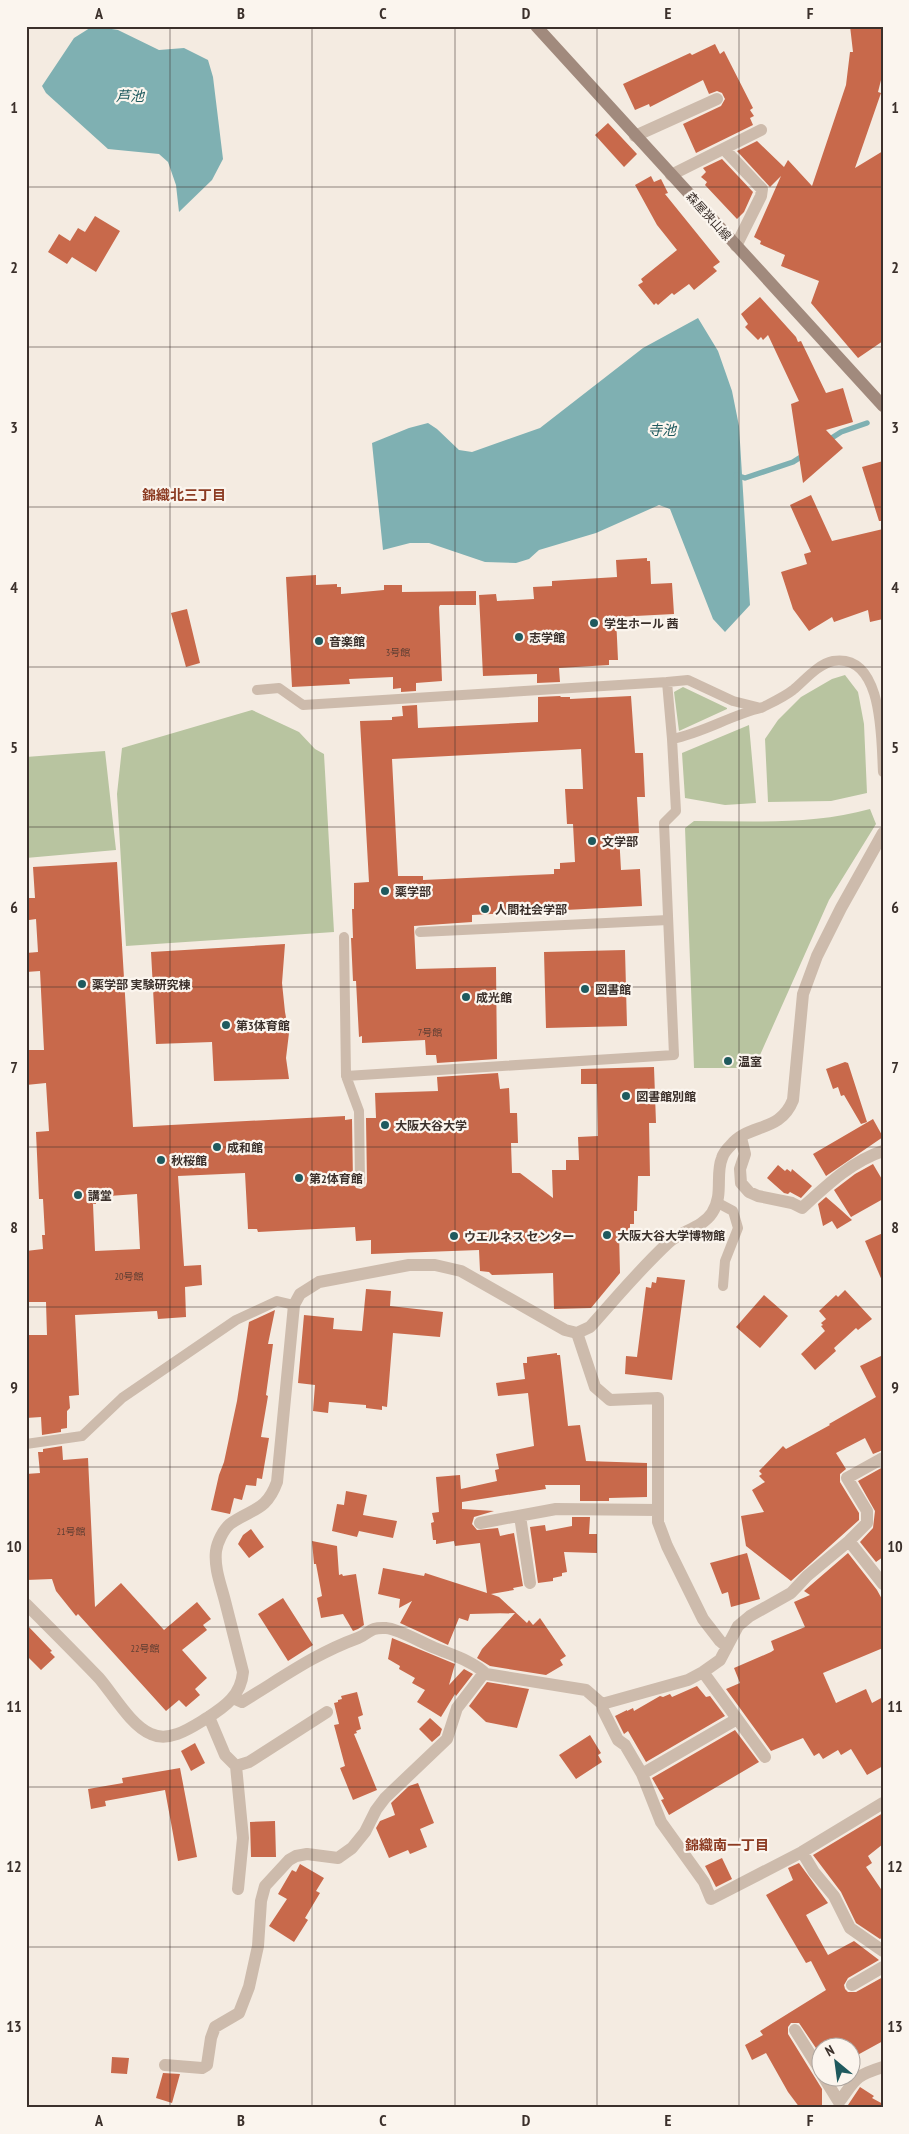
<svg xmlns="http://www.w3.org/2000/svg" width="909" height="2134" font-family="'PT Sans Narrow','Noto Sans JP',sans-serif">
<rect width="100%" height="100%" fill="#f4ebe1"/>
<path fill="#b8c4a0" d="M845 675 858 692 864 724 867 793 831 801 768 802 765 739 778 720 801 697 832 679Z
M683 687 727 708V709L679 731 674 692Z
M252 710 299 732 315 749 324 754 334 932 126 946 117 794 122 748Z
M749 725 756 803 725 805 685 798 682 753Z
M105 751 116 850 26 858V757Z
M870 809 876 824 829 900 760 1055 745 1068H694L685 828 694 821C753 821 813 825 870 809Z"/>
<path fill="#7fb0b2" d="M93 26 118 30 159 50 184 48 208 60 213 77 223 159 212 180 179 212 176 185 168 162 159 154 108 149 46 93 42 86 74 38Z
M698 318 718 351 732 391 739 426 750 605 725 632 713 619 670 509 659 505 596 533 539 550 529 559 516 563 485 562 429 543H410L383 550 372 443 409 428 428 423 437 429 459 450 472 452 540 428 643 348Z"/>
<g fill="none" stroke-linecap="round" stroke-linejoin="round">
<path stroke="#7fb0b2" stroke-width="5.5" d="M827 441 841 432 867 423
M736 475 745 478 793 462 804 455"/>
</g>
<path fill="#c8694b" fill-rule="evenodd" d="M850 26H883V72L878 92 881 93 855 168 883 151V341L858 358 811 303 819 281 781 266 785 255 760 244 761 241 754 237 781 176 770 187 737 151 757 141 784 167 788 160 812 186 846 85 850 52H853Z
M715 44 720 54 724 51 753 108 750 110 754 116 750 118 753 125 696 153 683 124 721 106 725 99 722 93 717 91 709 94 703 80 650 107 649 104 635 110 623 84 690 53 692 55Z
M608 123 637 154 624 167 595 135Z
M722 159 753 192 744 212 737 219 705 185 707 182 701 177 706 172 703 168Z
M651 176 654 182 661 179 668 193 665 194 720 262 713 267 717 271 694 290 689 284 674 295 672 293 658 305 656 303 654 305 638 285 643 282 641 279 677 250 657 225 635 185Z
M95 216 120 231 96 272 72 257 67 264 48 252 59 234 70 241 78 228 85 232Z
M760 297 796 337 798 342 801 341 826 393 843 388 853 422 826 430 843 448 803 483 791 404 799 401 768 335 763 340 761 337 758 340 745 327 748 324 741 314Z
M883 461V521H879L862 467Z
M811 495 832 541 883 529V619L870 622 868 610 834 622 832 617 809 631 793 609 781 572 807 564 804 554 811 552 790 505Z
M647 558V561H650L651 584 672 583 674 614 616 617 618 660H609V665L559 668 560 682 537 683V674L483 676 479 595 496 594 497 601 534 599 533 587 552 586V581L617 577 616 560Z
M316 575V585L337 584V587H341V594L384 590V585H402V592L476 591V605H440L439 607 442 681 416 683V691L401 692V688L393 689V677L349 679 350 684 292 687 286 577Z
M187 609 200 663 186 667 171 613Z
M560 696 561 697H570V699L631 696 635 753H643L645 797H637L639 833 619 834 621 870 640 869 642 906 472 915V922L414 926 416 969 496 967 497 1059 437 1063 436 1055H426L425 1040 362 1043V1036L359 1037 356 981H353L351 938H353L352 909H354V883L369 882 360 721 392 720V717L403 716 402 706 417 705 418 728 538 722V697ZM581 749 583 789H565L567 824H573L575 862 560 863V869H554V874L423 880V876H398L392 759Z
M117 862 133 1127 345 1116V1120L352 1119 353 1182 356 1188 361 1189 366 1186 367 1182 366 1118H376L375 1093 438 1091 437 1077 498 1073 500 1089 509 1088 510 1113H517L518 1143H511L512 1173H520L553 1198 552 1170H566V1160H579L578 1137 598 1136 597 1084H581V1069L654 1067 656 1123H649L650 1176H638L637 1211H634V1224H630V1233H619L620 1273 591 1308 554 1309 553 1273 492 1275 489 1272 480 1271 479 1250 371 1254V1240L356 1241 355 1227 258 1232 257 1229H248L245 1173 178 1176 184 1266 201 1265 202 1285 185 1287 186 1317 158 1319 157 1311 75 1315 79 1395 69 1396 70 1408 67 1411V1428L61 1429V1432L42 1435 41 1417 26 1418V1335H47L46 1302H26V1251L43 1249 42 1235H45L43 1199H39L36 1132 49 1131 46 1083 26 1085V1050H44L40 971 26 972V953L38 952 36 919 29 920 28 898H35L33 867ZM137 1194 140 1249 95 1251 93 1204H96L95 1197Z
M285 944 282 983 285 1012 289 1033 286 1058 289 1079 214 1081 212 1042 156 1044 151 952Z
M625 950 627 1026 546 1028 544 952Z
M845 1062 848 1063 867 1122 861 1124 844 1095 841 1096 838 1087 833 1089 826 1069Z
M873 1119 883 1137 826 1176 813 1154Z
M873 1164 883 1181V1199L851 1217 834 1190 855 1174Z
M778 1165 785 1171 787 1169 791 1172 792 1169 812 1186 801 1198 790 1192 788 1194 784 1193 767 1178Z
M826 1197 841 1210 852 1220 837 1229 832 1221 823 1226 818 1204Z
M883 1233V1283L865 1241Z
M657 1277 685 1280 672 1380 625 1374 626 1356 637 1357 646 1287 651 1288 652 1282 656 1283Z
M366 1289 391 1291 390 1306 443 1312 440 1337 393 1333 387 1407 382 1406V1410L366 1408V1405L329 1402 328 1413 313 1411 315 1385 298 1383 304 1315 334 1318 333 1329 362 1331Z
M845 1290 872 1319 858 1330 856 1328 834 1348 836 1351 815 1370 801 1354 825 1331 821 1326 823 1325 821 1323 826 1319 819 1311 836 1295 838 1297Z
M764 1295 788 1316 760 1348 736 1327Z
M275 1310 268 1344H273L266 1395 268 1396 261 1437 269 1438 262 1479 257 1478 256 1486 246 1485 242 1500 234 1498 230 1514 211 1510 219 1475 224 1462 237 1401 249 1322Z
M557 1353V1355H560L568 1426 580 1425 586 1461 647 1463V1497L609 1498V1501H580V1485H545L546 1489 462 1502V1509L494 1511 474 1517 472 1524 477 1530 498 1528 500 1536 514 1533 523 1586 513 1588 514 1590 491 1594 499 1597 527 1623 529 1620 533 1625 540 1618 566 1656 560 1660 563 1665 546 1675 490 1666 477 1658 482 1649 515 1613 470 1614 468 1621 459 1618 448 1645 400 1623 412 1601 399 1608 400 1599 378 1594 383 1568 424 1576 425 1573 487 1593 480 1543 455 1546 454 1541 436 1544V1540H433L431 1523 434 1522 432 1513 439 1512 436 1477 460 1475 461 1489 497 1481 495 1470 499 1469 496 1454 534 1446 528 1393 498 1396 496 1383 525 1379 523 1363H527V1357Z
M883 1355V1450L873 1454 865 1438 836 1453 846 1469 840 1474V1482L859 1513V1520L791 1581 746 1546 741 1516 764 1512 752 1490 765 1482 759 1476 762 1474 759 1471 783 1446 786 1449 830 1425 829 1424 876 1397 860 1366Z
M62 1446 63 1460 88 1458 95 1607 121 1583 164 1630 197 1602 211 1619 203 1625 207 1630 182 1650 207 1678 195 1689 200 1695 186 1707 179 1700 166 1711 78 1614 76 1616 56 1591 52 1579 26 1580V1474L40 1473 38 1452H43V1449Z
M883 1467V1557L876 1562 860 1542 873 1528 875 1511 858 1481Z
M346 1491 367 1495 363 1515 397 1521 393 1538 359 1531 357 1537 332 1531 337 1504 344 1505Z
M572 1517H590L589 1534H597V1553L564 1552 567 1572 562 1573V1576L553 1578V1581L538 1583 530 1527 545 1525 546 1531 572 1526Z
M251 1529 264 1547 249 1558 238 1544 243 1535Z
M312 1541 337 1546 339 1575 342 1574 343 1576 356 1574 364 1625 358 1629 353 1631 343 1614 321 1618 317 1598 322 1596 316 1564H314Z
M747 1553 760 1599 731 1607 728 1592 722 1594 710 1563Z
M848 1553 877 1590 883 1601V1648L823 1673 836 1703 866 1689 872 1703 883 1697V1766L867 1775 851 1749 841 1755 838 1750 823 1759 819 1753 814 1756 803 1738 771 1751 726 1689 740 1683 734 1668 771 1652 774 1650 771 1641 805 1627 794 1602 810 1595 804 1591Z
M283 1598 313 1645 288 1661 258 1614Z
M26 1624 52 1651 50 1652 55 1657 41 1670 26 1655Z
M392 1638 455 1664 449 1685 464 1669 473 1674 456 1696 455 1694 441 1717 417 1702 425 1690 412 1683 415 1678 399 1669 400 1666 388 1659Z
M487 1682 529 1689 517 1728 486 1722 469 1706Z
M697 1686 706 1697 710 1696 725 1716 646 1762 628 1731 624 1734 615 1716 627 1710V1711L633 1708 634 1711 660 1696 663 1697 670 1694 672 1697Z
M357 1692 363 1715 358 1717 361 1729 356 1731 357 1733 354 1734 377 1790 353 1800 340 1768 345 1766 334 1725 339 1724 334 1703 338 1702V1700L342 1699 341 1696Z
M430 1718 442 1729 440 1735 432 1742 419 1729Z
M735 1730 759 1762 669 1815 661 1800 664 1799 652 1778Z
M590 1735 601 1753 598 1755 602 1762 576 1779 559 1755Z
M195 1743 205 1763 191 1771 181 1751Z
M180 1768 197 1857 178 1861 165 1790 105 1801 106 1806 91 1809 88 1789 123 1783 122 1778Z
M418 1783 434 1823 420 1829 427 1847 410 1854 408 1850 389 1858 376 1828 380 1821 395 1815 391 1803 409 1786Z
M883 1813V1844L868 1856 872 1863 866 1867 883 1892V1937L880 1939 856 1923 841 1892 813 1855Z
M275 1821 276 1857H251L250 1822Z
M722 1858 732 1879 716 1887 705 1866Z
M799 1863 828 1903 806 1915 828 1955 854 1941 879 1960 848 1978 844 1985 845 1989 848 1992H856L883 1977V2041L852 2058V2046H822V2057L799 2023H791L788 2027V2034L822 2089V2108H800L788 2092 766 2053 752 2060 745 2045 763 2035 760 2031 826 1990 811 1961 806 1963 766 1895 793 1880 788 1868Z
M300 1864 324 1878 316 1891 320 1893 305 1918 308 1920 294 1942 269 1926 287 1899 278 1894 292 1870 296 1872Z
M112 2057 129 2058 127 2074 111 2073Z
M163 2073 180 2074 172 2103 156 2098Z
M860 2087 874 2096 872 2098 883 2104V2108H846Z"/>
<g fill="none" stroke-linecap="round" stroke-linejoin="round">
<path stroke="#cdbbac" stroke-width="10" d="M257 690 279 688 303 705 667 682
M761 708 733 701 688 680 667 682 672 739C703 733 731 715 761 708L763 707C773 702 784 697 793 690 804 681 818 664 833 661 884 653 881 741 883 772
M420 932 668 920
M344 937 346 1076 674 1055 664 823 676 811 672 739
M346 1076 359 1111 360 1182
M718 1203 733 1211 738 1228 725 1261 723 1286
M26 1444 82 1436 122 1398 236 1320 277 1301 294 1305"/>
<path stroke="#cdbbac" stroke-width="12" d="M635 136 717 99
M724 149 762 189 761 196 736 246
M671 175 761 130
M741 1138 745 1154 740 1169 741 1183 749 1192 758 1196 792 1203 802 1208C826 1186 852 1161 883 1151
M577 1333 595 1387 610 1400 658 1398V1522L667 1546 703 1619 720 1641 727 1647
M520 1516 530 1583
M480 1523 556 1509 658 1510
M849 1541 883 1584
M703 1672 765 1757
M233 1698 242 1702C282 1678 314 1654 358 1638 371 1633 368 1627 386 1628 399 1629 422 1643 435 1648 452 1655 473 1661 486 1674L586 1690 602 1704 688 1680 703 1672 720 1660 738 1626 750 1616 791 1593 807 1576 849 1541 867 1523V1511L847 1478 883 1458
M602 1704 603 1710 618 1740 625 1745 642 1774 661 1822 704 1882 711 1899 802 1852 883 1803
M209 1717 225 1755 236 1766 243 1838 238 1889
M236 1766 249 1762 327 1712
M642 1774 737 1719
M802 1852 814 1872 834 1896 850 1928 883 1951
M852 1985 883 1967
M795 2030 822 2073
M165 2065 202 2068 207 2065 211 2038 215 2027 239 2013 249 1987 258 1946 261 1901 265 1886 289 1860 296 1856 307 1854 338 1858 352 1848 365 1832 376 1810 385 1798 447 1739 457 1708 484 1673
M823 2076 839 2102C856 2079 854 2076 883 2067"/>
<path stroke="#cdbbac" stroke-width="12" d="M26 1604C50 1628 75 1653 99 1678 113 1694 131 1726 151 1734 170 1743 192 1727 207 1718 226 1706 241 1695 243 1672 237 1648 231 1624 225 1601 221 1585 214 1568 216 1551 217 1543 223 1530 230 1524 252 1508 266 1512 277 1482L294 1305 300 1294 319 1282 409 1265H435L461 1271 565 1330 577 1333 590 1327C615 1299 640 1269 668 1243 681 1231 702 1228 712 1213 724 1195 715 1175 722 1158 723 1154 728 1148 731 1145 749 1123 780 1133 793 1100L803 994 817 956 841 908 883 833"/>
<path stroke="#a18a7d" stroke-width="12" d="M536 26 883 406"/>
</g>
<path fill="none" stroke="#3b302b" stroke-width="1" stroke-opacity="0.55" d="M170 26V2108M312 26V2108M455 26V2108M597 26V2108M739 26V2108M26 187H883M26 347H883M26 507H883M26 667H883M26 827H883M26 987H883M26 1147H883M26 1307H883M26 1467H883M26 1627H883M26 1787H883M26 1947H883"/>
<g fill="#1f5a5e" stroke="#fbf5ee" stroke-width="2">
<circle cx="594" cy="623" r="5"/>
<circle cx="519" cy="637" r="5"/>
<circle cx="319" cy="641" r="5"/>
<circle cx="592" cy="841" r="5"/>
<circle cx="385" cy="891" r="5"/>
<circle cx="485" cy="909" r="5"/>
<circle cx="82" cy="984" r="5"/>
<circle cx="585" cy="989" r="5"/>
<circle cx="466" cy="997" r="5"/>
<circle cx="226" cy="1025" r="5"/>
<circle cx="728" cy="1061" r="5"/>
<circle cx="626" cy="1096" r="5"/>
<circle cx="385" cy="1125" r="5"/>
<circle cx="217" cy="1147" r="5"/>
<circle cx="161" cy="1160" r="5"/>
<circle cx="299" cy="1178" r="5"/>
<circle cx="78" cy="1195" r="5"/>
<circle cx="607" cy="1235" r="5"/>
<circle cx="454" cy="1236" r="5"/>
</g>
<g text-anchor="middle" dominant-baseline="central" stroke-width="4.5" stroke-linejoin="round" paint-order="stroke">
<g font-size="10" fill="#5e3e33">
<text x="398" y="652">3号館</text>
<text x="430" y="1032">7号館</text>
<text x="129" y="1276">20号館</text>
<text x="71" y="1531">21号館</text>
<text x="145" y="1648">22号館</text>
</g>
<g font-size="12" fill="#3b302b" stroke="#fbf5ee">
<text transform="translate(709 216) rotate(48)">森屋狭山線</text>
</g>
<g font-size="12" font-weight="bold" fill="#3b302b" stroke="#fbf5ee" text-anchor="start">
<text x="604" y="623">学生ホール 茜</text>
<text x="529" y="637">志学館</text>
<text x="329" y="641">音楽館</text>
<text x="602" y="841">文学部</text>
<text x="395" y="891">薬学部</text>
<text x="495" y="909">人間社会学部</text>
<text x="92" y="984">薬学部 実験研究棟</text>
<text x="595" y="989">図書館</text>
<text x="476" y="997">成光館</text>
<text x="236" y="1025">第3体育館</text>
<text x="738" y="1061">温室</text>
<text x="636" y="1096">図書館別館</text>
<text x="395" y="1125">大阪大谷大学</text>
<text x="227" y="1147">成和館</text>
<text x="171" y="1160">秋桜館</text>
<text x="309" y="1178">第2体育館</text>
<text x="88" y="1195">講堂</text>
<text x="617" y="1235">大阪大谷大学博物館</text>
<text x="464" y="1236">ウエルネス センター</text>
</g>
<g font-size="14" font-style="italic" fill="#1f5a5e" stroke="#fbf5ee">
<text x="130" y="96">芦池</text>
<text x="662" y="430">寺池</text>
</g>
<g font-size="14" font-weight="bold" fill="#8c3b22" stroke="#fbf5ee">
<text x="184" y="495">錦織北三丁目</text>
<text x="727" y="1845">錦織南一丁目</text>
</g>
</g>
<rect width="909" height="2134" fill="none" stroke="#fbf5ee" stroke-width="55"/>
<g transform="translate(836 2062) rotate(331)"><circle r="24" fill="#fbf5ee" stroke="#aea6a0"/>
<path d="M0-4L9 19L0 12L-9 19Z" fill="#1f5a5e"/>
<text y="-8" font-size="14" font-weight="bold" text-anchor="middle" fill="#3b302b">N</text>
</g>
<rect x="28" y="28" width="854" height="2078" fill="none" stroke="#3b302b" stroke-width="2"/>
<g font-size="16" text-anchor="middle" font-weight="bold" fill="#3b302b">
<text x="99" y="19">A</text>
<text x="241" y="19">B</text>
<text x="383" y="19">C</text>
<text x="526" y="19">D</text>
<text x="668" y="19">E</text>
<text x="810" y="19">F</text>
<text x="14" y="113">1</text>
<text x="895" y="113">1</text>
<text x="14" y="273">2</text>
<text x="895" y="273">2</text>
<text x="14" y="433">3</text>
<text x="895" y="433">3</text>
<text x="14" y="593">4</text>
<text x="895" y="593">4</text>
<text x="14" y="753">5</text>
<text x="895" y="753">5</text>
<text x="14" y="913">6</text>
<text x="895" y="913">6</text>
<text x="14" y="1073">7</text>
<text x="895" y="1073">7</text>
<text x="14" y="1233">8</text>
<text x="895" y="1233">8</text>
<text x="14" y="1393">9</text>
<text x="895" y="1393">9</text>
<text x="14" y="1552">10</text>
<text x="895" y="1552">10</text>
<text x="14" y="1712">11</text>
<text x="895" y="1712">11</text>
<text x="14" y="1872">12</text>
<text x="895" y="1872">12</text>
<text x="14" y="2032">13</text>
<text x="895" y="2032">13</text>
<text x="99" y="2126">A</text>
<text x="241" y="2126">B</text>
<text x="383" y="2126">C</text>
<text x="526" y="2126">D</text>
<text x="668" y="2126">E</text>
<text x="810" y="2126">F</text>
</g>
</svg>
